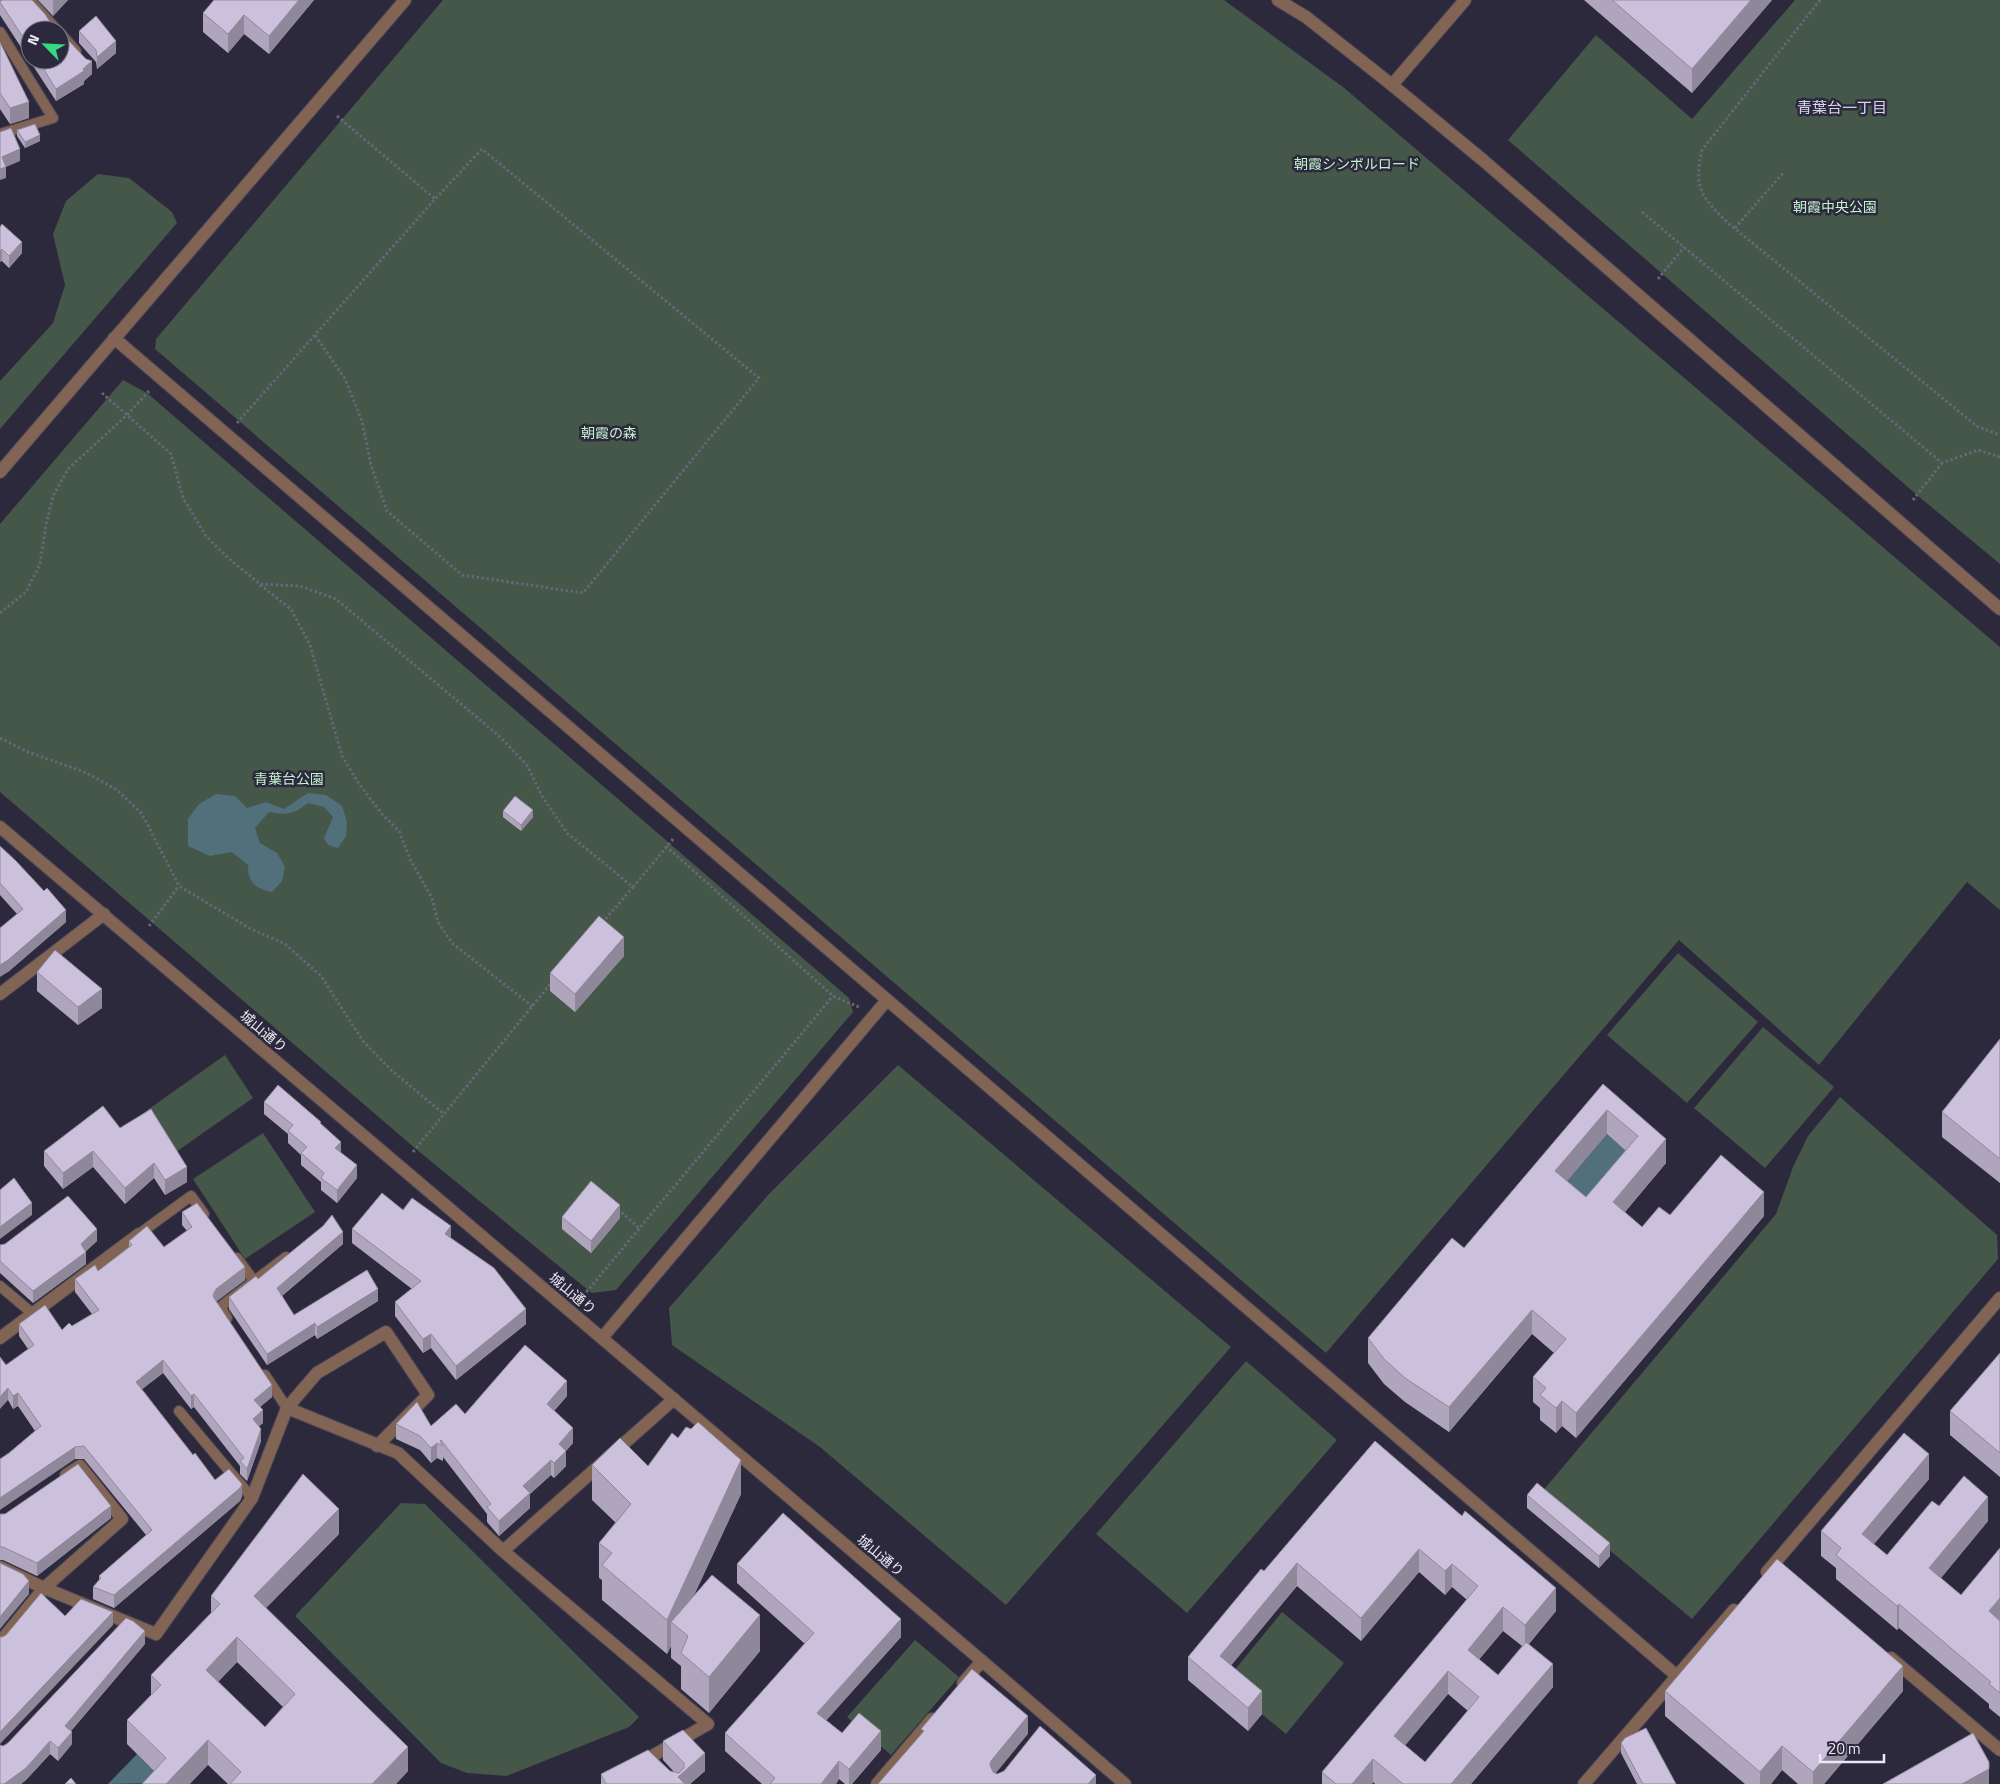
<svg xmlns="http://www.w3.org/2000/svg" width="2000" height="1784" font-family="'Titillium Web','Noto Sans JP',sans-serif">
<rect width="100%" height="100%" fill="#2c293c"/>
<path fill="#445749" d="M443 0H1224L1343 87 2000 647V910L1967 882 1819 1065 1679 940 1326 1353 155 349 156 339Z
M1795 0H2000V564L1917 495 1508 140 1596 35 1692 119Z
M98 174 129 178 172 212 177 223 0 429V381L53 323 65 285 53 234 66 201Z
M123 380 147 393 849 998 853 1012 847 1019 616 1290 592 1293 588 1290 416 1149 0 792V524Z
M1678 953 1758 1022 1687 1103 1607 1035Z
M1763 1027 1834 1087 1765 1168 1694 1108Z
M225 1055 253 1098 173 1154 146 1111Z
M898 1065 1231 1347 1006 1605 820 1447 672 1345 669 1308 769 1194Z
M1840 1097 1997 1235 1998 1259 1692 1619 1541 1493 1776 1214 1793 1167 1808 1136Z
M263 1133 315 1212 245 1259 193 1179Z
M1246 1361 1337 1440 1187 1613 1096 1534Z
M401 1503 425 1504 639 1717 629 1727 507 1776 467 1773 441 1763 295 1616Z
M1282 1612 1344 1663 1286 1734 1224 1683Z
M915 1640 959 1677 891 1755 847 1717Z"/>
<path fill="#51707b" d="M308 793 326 795 342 806 347 822 346 836 338 848 328 845 324 838 333 817 324 807 308 803C293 815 287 815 269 812L255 828 260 843 277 853 285 867 282 881 272 892C255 888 248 883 248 865L232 852 210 856 188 846V819L199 804 216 794 235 796 247 808 266 802 284 809Z
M1607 1134 1638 1161 1586 1222 1555 1195Z
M137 1754 166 1783 108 1784Z"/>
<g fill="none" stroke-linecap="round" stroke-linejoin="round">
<defs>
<path id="service" d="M30 0 57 30
M0 32 53 118 0 134
M60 33 76 51
M139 1234 191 1196 204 1214
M237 1258 254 1281
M0 1286 32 1313
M227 1318 220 1307 286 1257
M265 1375 287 1408
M179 1411 252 1498"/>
<path id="minor" d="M0 994 104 914
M0 1338 139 1234
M287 1408 398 1453 503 1551 708 1724 640 1763
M503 1551 674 1399
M0 1567 44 1588 156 1634 252 1498 287 1408 317 1373 386 1332 428 1395 377 1446
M0 1642 44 1588 122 1519 80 1466 66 1475
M1891 1658 2000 1750
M963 1683 982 1661
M877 1784 932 1719"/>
<path id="tertiary" d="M1278 0 1306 17 1392 85 1484 161 2000 609
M1392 85 1465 0
M114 338 1677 1676
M0 472 405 0
M0 827 982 1661 1125 1784
M602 1338 887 1000
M1767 1572 2000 1298
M1584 1784 1734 1610"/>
</defs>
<use href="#service" stroke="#474456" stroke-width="12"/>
<use href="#minor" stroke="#474456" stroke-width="14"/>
<use href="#tertiary" stroke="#474456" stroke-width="14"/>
<path stroke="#686576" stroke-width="3" stroke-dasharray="2.5 2.5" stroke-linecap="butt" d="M1820 0 1702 150C1693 189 1702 197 1728 223L1978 427 2000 435
M337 116 435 199
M1642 212 1942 463 1978 450 2000 457
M1735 228 1783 173
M1658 279 1684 247
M102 393 171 454 183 498 206 536 228 558 260 584 300 586 336 599 498 735 527 765 542 796 567 833 633 887 603 922
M237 423 435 199 482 149 759 378 583 593 462 575 387 511 371 465 362 421 345 379 315 335
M1913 500 1942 463
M260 585 291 609 310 645 342 756 359 784 382 814 399 831 410 859 432 898 438 922 452 943 532 1006
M0 613 26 592 40 564 46 525 53 496 68 469 127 415 150 390
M0 738 28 752 87 773 117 790 142 814 179 886 251 929 285 944 321 976 363 1041 391 1070 444 1114 552 982
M666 846 833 996 859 1007
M633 887 674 838
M149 926 179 886
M413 1152 444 1114
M618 1209 640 1229
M583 1296 833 996"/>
<use href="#service" stroke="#816453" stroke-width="10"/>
<use href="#minor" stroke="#816453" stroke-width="12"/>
<use href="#tertiary" stroke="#816453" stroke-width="12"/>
</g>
<path fill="#afa6bd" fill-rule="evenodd" d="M38 0H68L53 16Z
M314 0 269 54 244 34 228 53 203 32V13Z
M1584 0H1772L1692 93Z
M0 1 30 30V60H60L64 43 92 74 84 81V84L56 101 0 15Z
M79 31 116 53 97 69 96 62 79 43Z
M0 42 29 118 10 124 0 109Z
M17 130 40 141 25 148 17 136Z
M0 227 22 253 9 268 2 261Z
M503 811 533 817 521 831 503 817Z
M0 846 66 922 8 972 17 914 0 895Z
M624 956 575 1012 550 991V973Z
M37 972 102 1008 78 1025 37 991Z
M2000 1039V1183L1942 1137V1112Z
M1603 1084 1666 1163 1625 1212 1642 1227 1670 1215 1764 1216 1576 1438 1562 1426 1556 1433 1540 1420V1408L1533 1402V1377L1554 1353 1532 1334 1449 1432 1405 1402 1384 1384 1368 1363V1338L1464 1248ZM1607 1134 1626 1151 1586 1197 1567 1181Z
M264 1102 321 1124 341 1153 357 1178 337 1203 321 1190V1182L301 1165V1155L288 1143V1134L264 1114Z
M120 1128 187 1182 165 1195 154 1178 125 1204 93 1167 63 1189 44 1166V1151Z
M403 1210 451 1238 526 1324 456 1380 431 1348 423 1353 395 1316V1302L412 1289 352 1243V1229Z
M182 1212 245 1280 216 1301 272 1397 260 1407 263 1423 259 1426 261 1441 247 1481 240 1474V1466L194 1407 191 1409 163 1373 142 1389 193 1455 215 1480 242 1496 240 1501 114 1608 93 1599V1587L99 1580V1576L146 1535 84 1459H75L9 1453 35 1431 18 1406 13 1409 8 1400 6 1365 28 1349 19 1336V1324L62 1330 72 1326 92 1314 75 1292V1279L98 1271 129 1247V1241L164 1247 187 1231 182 1225Z
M562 1217 620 1218 591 1253 562 1229Z
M97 1241 86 1251V1264L33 1303 0 1273V1245Z
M343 1244 282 1296 294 1315 378 1301 317 1339 315 1335 267 1365 229 1309V1297L258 1279Z
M2000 1353V1502V1477L1950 1435V1411Z
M567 1396 554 1411 573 1443 566 1451V1466L554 1478 551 1475 530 1494V1508L499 1536 487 1522V1514L443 1457V1461L437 1458 431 1463 420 1450 396 1439V1424L431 1426 465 1414Z
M1375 1441 1556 1611 1529 1644 1553 1687 1471 1784H1375L1373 1782 1372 1784H1322V1772L1467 1600 1452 1587 1445 1595 1419 1572 1361 1641 1297 1586 1231 1665 1262 1714 1248 1731 1188 1680V1657L1264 1571ZM1503 1631 1522 1646 1498 1675 1479 1659ZM1448 1694 1468 1711 1425 1762 1405 1745Z
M592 1465 648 1466 741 1494 694 1595 760 1651 709 1713 681 1689V1666L671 1658V1646L667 1654 602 1600V1580L599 1578V1543L616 1523 592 1500Z
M1929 1479 1874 1544 1887 1555 1939 1506 1988 1521 1941 1578 1961 1595 2000 1548V1717L1989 1708V1704L1899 1628 1897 1630 1836 1579V1568L1821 1556V1531Z
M1527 1495 1610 1556 1599 1568 1527 1508Z
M0 1514 111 1518 37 1576 3 1560H0Z
M339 1534 266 1608 408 1771 396 1784H228L208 1765 154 1771 127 1744V1720L151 1695V1675L211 1613V1596ZM237 1662 283 1707 265 1727 218 1682Z
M737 1564 901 1637 826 1720 842 1733 881 1750 852 1784H845L839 1779 836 1784H762L725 1751V1733L805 1644 737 1583Z
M145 1644 71 1731 72 1744 58 1761 50 1754 26 1780 21 1784H0L3 1746Z
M1665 1691H1903L1824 1784H1798L1782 1770 1771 1784H1745L1665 1716Z
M663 1741 705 1771 690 1784H601V1774L670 1771 675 1773 663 1760Z
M1621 1743 1676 1784H1637L1621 1753Z"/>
<path fill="#8f879a" d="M54 0H68L53 16V1Z
M299 0H314L269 54V36Z
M1751 0H1772L1692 93V69Z
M244 15V34L228 53V34Z
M116 41V53L97 69V57Z
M92 61V74L84 81V84L56 101V89Z
M29 102V118L10 124V108Z
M40 135V141L25 148V142Z
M20 149V161L6 167V178L0 180V169L2 157Z
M22 242V253L9 268V256Z
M2 249V261L0 262V251Z
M533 810V817L521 831V825Z
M66 910V922L8 972 0 977V965Z
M624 937V956L575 1012V994Z
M102 989V1008L78 1025V1007Z
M1607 1110V1134L1555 1195V1171Z
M1666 1139V1163L1613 1226V1202Z
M341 1142V1155L335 1148Z
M93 1151V1167L63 1189V1173Z
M154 1163V1178L125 1204V1188Z
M357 1165V1178L337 1203V1190Z
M187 1167V1182L165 1195V1180Z
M1764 1192V1216L1576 1438V1413Z
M32 1203V1215L0 1239V1227Z
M620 1205V1218L591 1253V1241Z
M451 1226V1241L445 1234Z
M97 1229V1241L83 1254 86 1252V1264L33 1303V1291L81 1244Z
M343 1232V1244L277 1300V1288Z
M245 1267V1280L216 1302 213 1295 216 1289Z
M378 1289V1301L317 1339V1327Z
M526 1309V1324L456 1380V1366Z
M1532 1310V1334L1449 1432V1407Z
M315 1323V1335L267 1365V1354Z
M431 1334V1348L423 1353V1339Z
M163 1360V1373L136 1394V1382Z
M567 1381V1396L547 1419V1404Z
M272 1385V1397L254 1412V1400Z
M8 1388V1400L0 1409V1397Z
M18 1393V1406L13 1409V1396Z
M194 1394V1407L191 1409V1396Z
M1562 1401V1426L1556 1433V1408Z
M263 1410V1423L253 1431V1419Z
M573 1428V1443L562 1455 566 1451V1466L554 1478V1463L559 1444Z
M261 1429V1441L247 1481V1469Z
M437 1443V1458L431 1463V1448Z
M75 1447V1459L0 1510V1498Z
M1929 1454V1479L1862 1558V1534Z
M551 1460V1475L530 1494V1508L499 1536V1521L523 1486Z
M741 1460V1494L679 1628 671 1622V1646L667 1654V1620Z
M242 1484V1496L240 1501 114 1608V1595Z
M1988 1497V1521L1929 1592V1568Z
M111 1506V1518L37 1576V1563Z
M339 1509V1534L254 1620V1596Z
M1610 1543V1556L1599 1568V1556Z
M1419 1549V1572L1361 1641V1618Z
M1297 1563V1586L1220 1679V1656Z
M1452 1564V1587L1445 1595V1571Z
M29 1581V1594L0 1629V1617Z
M1556 1588V1611L1525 1648V1625Z
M2000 1598V1622L1989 1611Z
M1899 1604V1628L1897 1630V1606Z
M1503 1607V1631L1468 1673V1650Z
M113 1612V1625L0 1744V1732Z
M760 1615V1651L709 1713V1677Z
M901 1619V1637L817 1731V1713Z
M145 1631V1644L65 1738V1726Z
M237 1637V1662L206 1694V1670Z
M1553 1664V1687L1471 1784H1451Z
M1903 1666V1691L1824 1784H1813V1772Z
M1448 1671V1694L1394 1759V1736Z
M1262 1691V1714L1248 1731V1708Z
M1028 1716V1734L991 1779 990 1765 991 1761Z
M881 1731V1750L852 1784H849V1769Z
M72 1732V1744L58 1761V1748Z
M208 1740V1765L190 1784H166Z
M50 1741V1754L26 1780 21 1784H4Z
M1782 1746V1770L1771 1784H1760V1772Z
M408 1747V1771L396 1784H372Z
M705 1753V1771L690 1784H678V1777Z
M1373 1759V1782L1372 1784H1352Z
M839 1761V1779L836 1784H821Z
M1989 1769V1784H1962Z
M1096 1775V1784H1088Z"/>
<path fill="#ccc1dc" stroke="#8f879a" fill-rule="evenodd" d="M2 0H32L45 14 55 30H30V48L0 2V1Z
M214 0H299L269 36 244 15 228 34 203 13Z
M1612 0H1751L1692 69Z
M96 16 116 41 97 57 96 50 79 31Z
M60 37 64 43 68 40 86 59 92 61 83 69 84 71 56 89 38 60H60Z
M0 42 29 102 10 108 0 93Z
M35 124 40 135 25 142 17 130Z
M11 128 20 149 2 157 6 167 0 169V132Z
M2 224 22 242 9 256 2 249 0 251V227Z
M515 796 533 810 521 825 503 811Z
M0 846 16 861 44 891 47 888 66 910 8 960 0 965V928L23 909 0 883Z
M599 916 624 937 575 994 550 973Z
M55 950 102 989 78 1007 37 972Z
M2000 1039V1159L1942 1112Z
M1603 1084 1666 1139 1613 1202 1642 1227 1659 1207 1670 1215 1721 1155 1764 1192 1576 1413 1562 1401 1556 1408 1540 1395 1546 1388 1533 1377 1566 1339 1532 1310 1449 1407 1405 1378 1384 1359 1368 1338 1452 1238 1464 1248ZM1607 1110 1638 1136 1586 1197 1555 1171Z
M278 1085 321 1122 320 1123 341 1142 335 1148 357 1165 337 1190 321 1178 324 1173 301 1153 307 1147 288 1131 293 1125 264 1102Z
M103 1106 120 1128 151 1109 187 1167 165 1180 154 1163 125 1188 93 1151 63 1173 44 1151Z
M14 1178 32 1203 0 1227V1190Z
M591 1181 620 1205 591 1241 562 1217Z
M382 1193 403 1210 412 1198 451 1226 445 1234 494 1268 526 1309 456 1366 431 1334 423 1339 395 1302 421 1281 352 1229Z
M68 1196 97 1229 81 1244 86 1252 33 1291 0 1261V1245L5 1244Z
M197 1203 245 1267 216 1289 213 1295 214 1298 272 1385 254 1400 263 1410 253 1419 261 1429 247 1469 240 1461 244 1458 194 1394 191 1396 163 1360 136 1382 193 1455 195 1453 215 1480 229 1469 242 1484 240 1488 114 1595 93 1587 101 1578 99 1576 152 1530 84 1446 75 1447 0 1498V1459L9 1453 41 1426 18 1393 13 1396 8 1388 0 1397V1357L6 1365 34 1345 19 1324 45 1305 62 1330 69 1323 72 1326 99 1310 75 1279 95 1265 98 1271 132 1245 129 1241 147 1226 164 1247 192 1227 182 1212Z
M332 1215 343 1232 277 1288 294 1315 367 1270 378 1289 317 1327 315 1323 267 1354 229 1297 256 1276 258 1279 323 1226Z
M525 1345 567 1381 547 1404 573 1428 559 1444 566 1451 554 1463 551 1460 523 1486 530 1493 499 1521 487 1507 491 1504 441 1440 440 1441 443 1446 437 1443 431 1448 420 1436 396 1424 417 1402 431 1426 456 1404 465 1414Z
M2000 1353V1453L1950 1411Z
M698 1422 741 1460 667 1620 602 1565 612 1553 599 1543 631 1504 592 1465 620 1438 648 1466 672 1433 678 1438 686 1427 691 1429Z
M1904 1433 1929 1454 1862 1534 1887 1555 1932 1501 1939 1506 1964 1476 1988 1497 1929 1568 1961 1595 2000 1548V1598L1989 1611 2000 1621V1693L1989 1684 1991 1682 1899 1604 1897 1606 1836 1555 1841 1548 1821 1531Z
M1375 1441 1462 1516 1465 1511 1556 1588 1525 1625 1503 1607 1468 1650 1498 1675 1526 1642 1553 1664 1451 1784H1403L1373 1759 1352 1784H1336L1322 1772 1478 1586 1452 1564 1445 1571 1419 1549 1361 1618 1297 1563 1220 1656 1262 1691 1248 1708 1188 1657 1261 1569 1264 1571ZM1448 1671 1479 1697 1425 1762 1394 1736Z
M78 1464 111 1506 37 1563 3 1547H0V1514H5Z
M303 1474 339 1509 254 1596 408 1747 372 1784H230L241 1772 208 1740 166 1784H142L166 1758 127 1720 161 1685 151 1675 220 1604 211 1596ZM237 1637 295 1694 265 1727 206 1670Z
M1537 1483 1610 1543 1599 1556 1527 1495Z
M783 1513 901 1619 817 1713 842 1733 859 1713 881 1731 849 1769 839 1761 821 1784H770L775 1778 725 1733 814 1633 737 1564Z
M1777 1559 1903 1666 1813 1772 1782 1746 1760 1772 1665 1691Z
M0 1563 23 1574 29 1581 0 1617Z
M712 1575 760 1615 709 1677 681 1653 688 1636 671 1622Z
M41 1593 65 1616 81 1599 113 1612 0 1732V1637H2L6 1635Z
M126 1618 133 1621 145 1631 65 1726 72 1732 58 1748 50 1741 26 1768 4 1784H0V1745L3 1746 7 1744Z
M972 1669 1028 1716 991 1761 990 1765 993 1772 997 1774 1004 1771 1040 1726 1096 1775 1088 1784H878L924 1731 921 1729Z
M1646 1728 1676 1784H1643L1621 1743 1625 1738Z
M683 1730 705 1753 678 1777 685 1784H606L601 1774 648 1750 670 1771 679 1773 684 1768V1763L663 1741Z
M1973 1733 1989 1762V1769L1962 1784H1883Z
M71 1778 76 1784H65Z"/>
<g text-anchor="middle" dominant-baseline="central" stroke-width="5" stroke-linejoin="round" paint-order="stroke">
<g font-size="14" fill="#c3f3ce" stroke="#2c293c">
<text x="1357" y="163">朝霞シンボルロード</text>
<text x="1835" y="206">朝霞中央公園</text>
<text x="609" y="432">朝霞の森</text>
<text x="289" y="778">青葉台公園</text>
</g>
<g font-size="14" fill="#ebe9f6" stroke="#2c293c">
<text transform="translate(264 1031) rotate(40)">城山通り</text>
<text transform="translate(573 1293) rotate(40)">城山通り</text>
<text transform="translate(881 1555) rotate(40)">城山通り</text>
</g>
<g font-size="15" fill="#d9d5ee" stroke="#2c293c">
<text x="1842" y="107">青葉台一丁目</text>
</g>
</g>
<g transform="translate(45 45) rotate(294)"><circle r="24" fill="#2c293c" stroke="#787686"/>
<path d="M0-4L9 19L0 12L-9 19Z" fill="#36d881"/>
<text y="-8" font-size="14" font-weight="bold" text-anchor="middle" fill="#ebe9f6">N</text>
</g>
<path d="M1820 1754v8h64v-8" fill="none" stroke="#ebe9f6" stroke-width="2.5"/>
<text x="1828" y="1754" font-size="15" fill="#ebe9f6" stroke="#2c293c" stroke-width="4" paint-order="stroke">20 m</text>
</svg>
